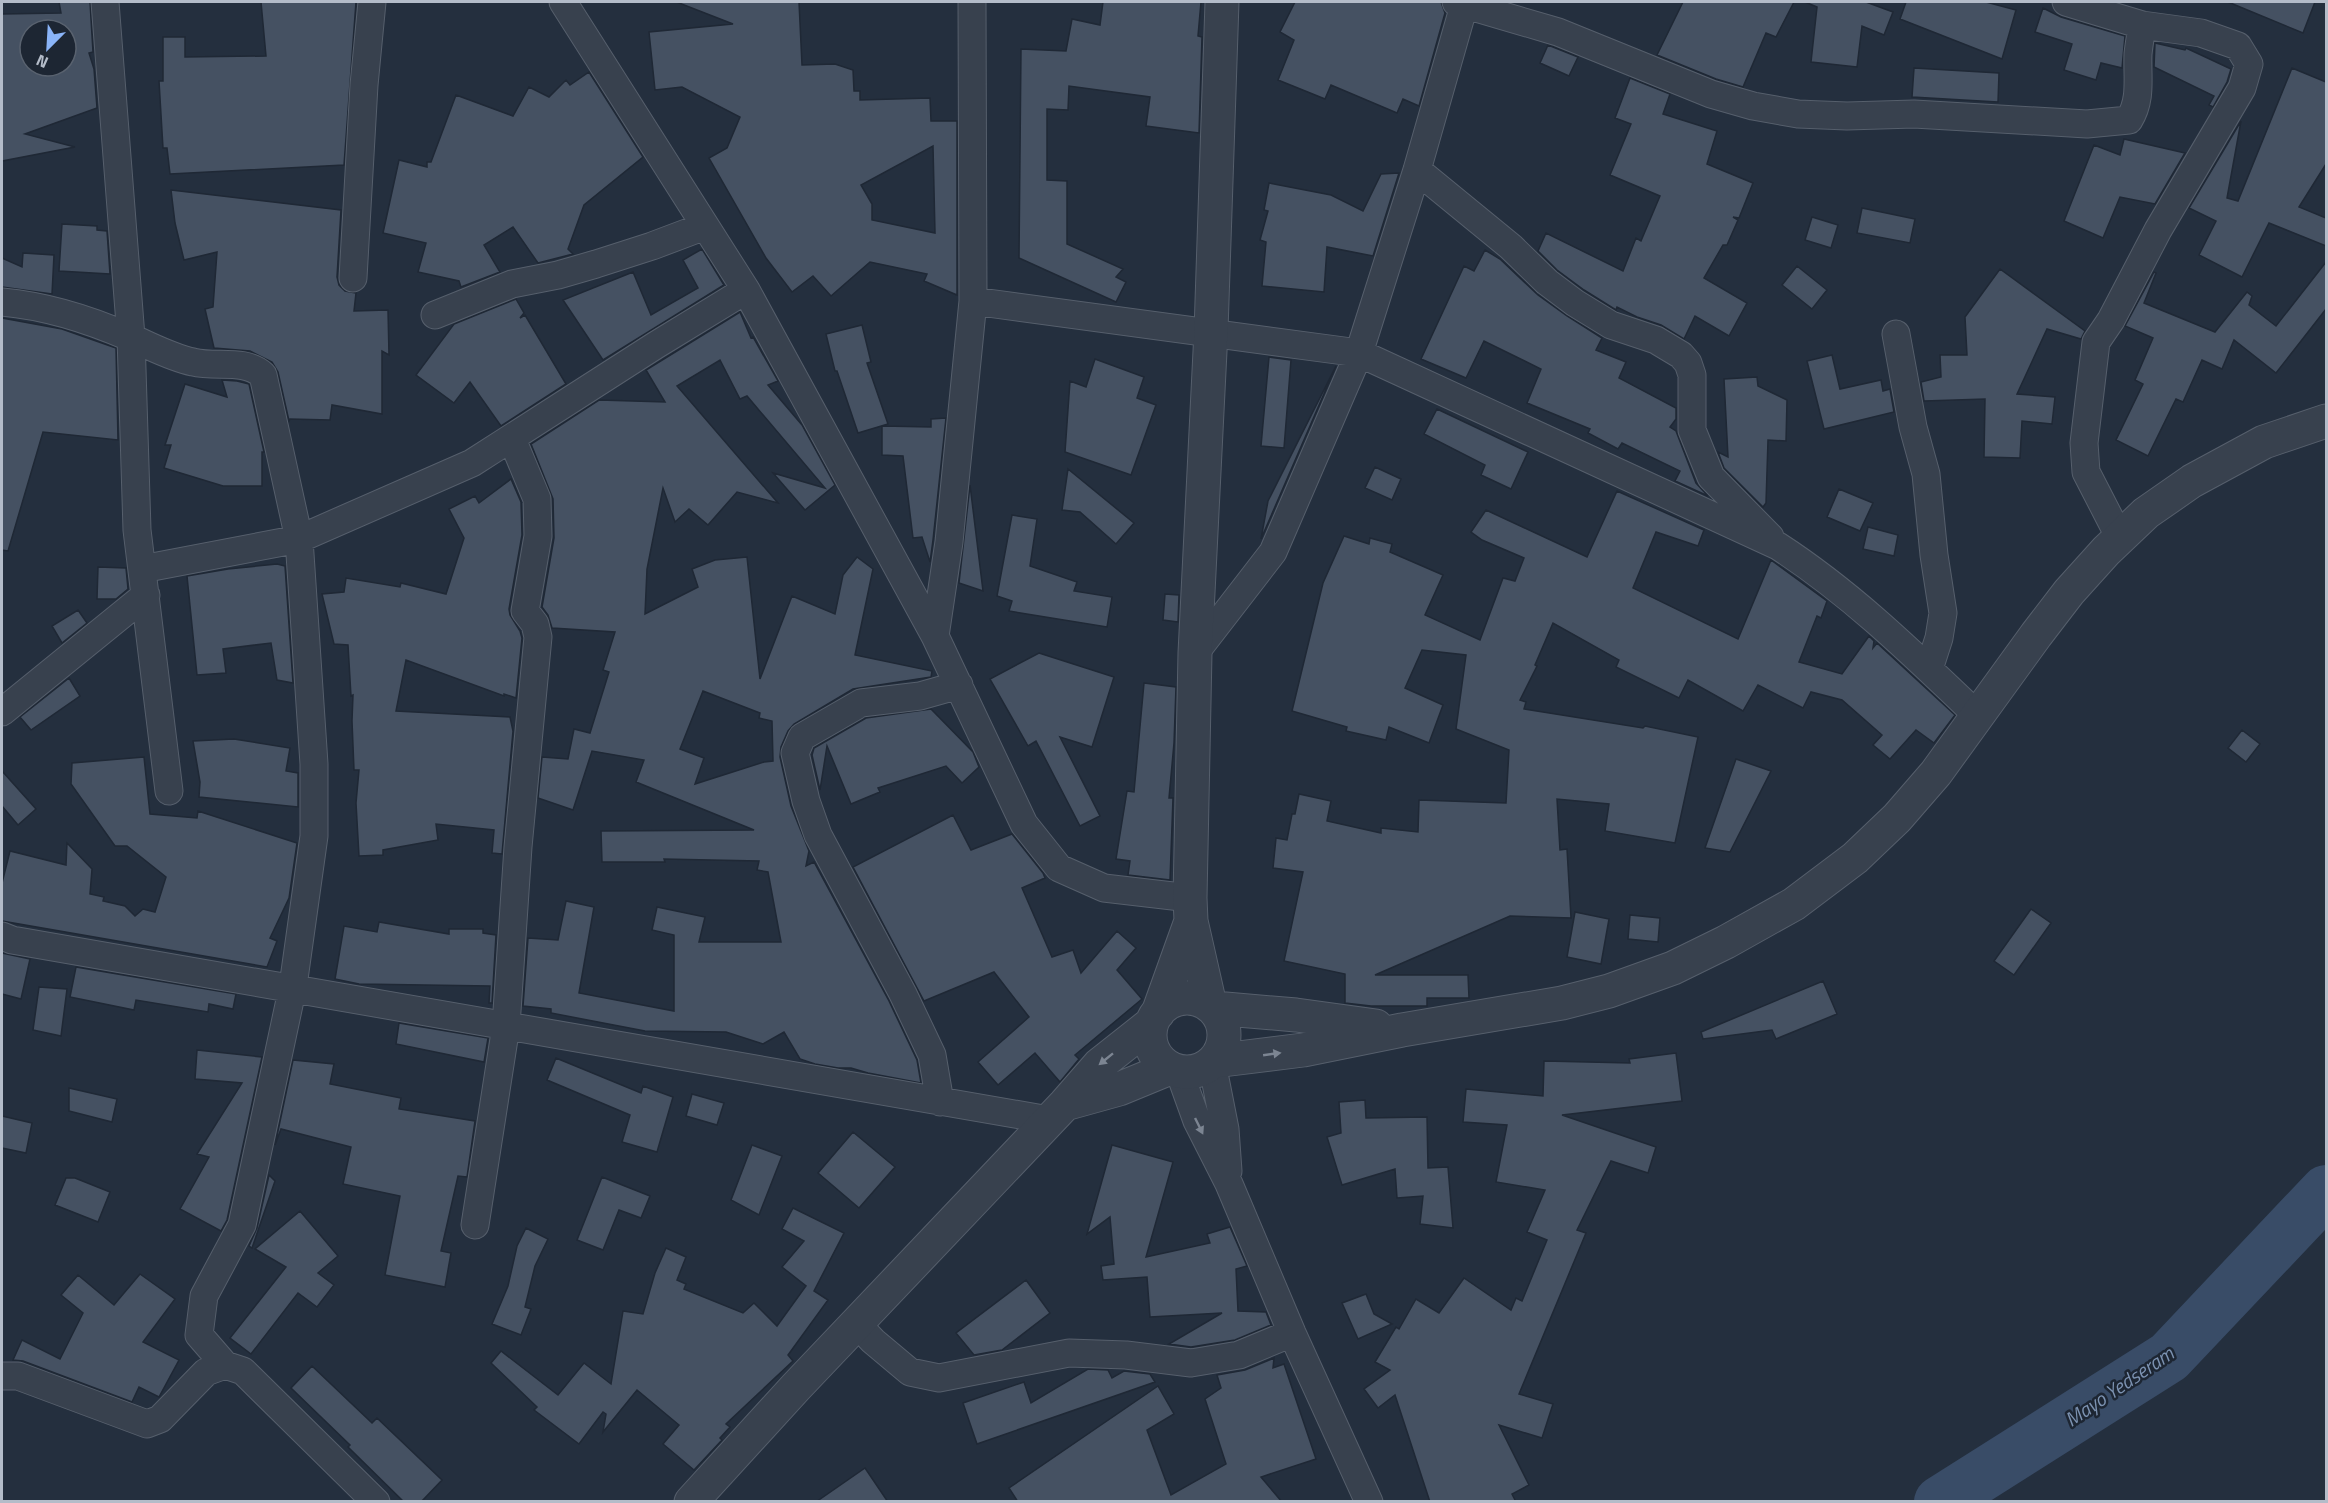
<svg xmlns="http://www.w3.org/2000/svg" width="2328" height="1503" font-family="'Titillium Web',sans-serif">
<rect width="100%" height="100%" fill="#242f3e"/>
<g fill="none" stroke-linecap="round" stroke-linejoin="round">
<path stroke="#394c67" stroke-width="52" d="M1940 1502 2169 1357 2326 1191"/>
</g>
<path fill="#455162" stroke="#1f2835" stroke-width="1.5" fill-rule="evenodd" d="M59 2H90L93 52 89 53 94 69 97 108 25 134 75 147 2 161V14L61 13ZM30 30H66V66H30Z
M261 2H356L344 165 170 174 167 148H163L159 81H163V37H185V57L266 56Z
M680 2H799L802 65 835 64 853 70 854 91H860V100L930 98 931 121H957V295L924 281 927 274 870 262 831 296 813 276 792 292 766 258 709 158 727 148 740 117 682 87 655 90 649 32 733 24 679 3ZM933 146 935 233 872 220V204L861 185Z
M1103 2H1201L1198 36 1202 37 1199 133 1146 126 1150 97 1069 86 1068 110 1047 109V180L1067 181V244L1123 269 1116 277 1126 282 1116 302 1019 258 1021 49 1066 51 1072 19 1100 25Z
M1295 2H1441L1445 13 1419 106 1403 99 1397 113 1331 85 1325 99 1278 80 1294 40 1280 32Z
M1683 2H1794L1776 37 1766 33 1743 87 1716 79 1657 55Z
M1805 2H1866L1893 12 1884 35 1862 26 1857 67 1811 62 1817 7Z
M1906 2H1986L2016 10 2002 59 1900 19Z
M2228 2H2315L2303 33Z
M2043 8 2061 17 2125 36 2122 68 2101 63 2096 80 2064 70 2072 44 2035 32Z
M2155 43 2185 50 2186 48 2231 69 2227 82 2213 107 2209 105 2214 96 2154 67Z
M1548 45 1578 57 1569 76 1540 63Z
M1914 68 1999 73 1998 102 1912 97Z
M2292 68 2326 82V164L2299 207 2326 218V246L2269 223 2242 277 2199 255 2216 221 2189 208 2241 121 2227 198 2238 201Z
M589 72 643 157 584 205 568 249 573 254 538 263 513 227 484 245 500 272 461 287 459 281 418 272 426 243 383 233 399 160 427 167V162H431L456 95 513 116 529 87 549 97 566 80 570 85Z
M1630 78 1670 94 1663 114 1717 131 1707 164 1753 183 1739 218 1733 217 1738 220 1727 245H1723L1704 278 1747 303 1729 336 1695 316 1684 339 1661 325 1637 317 1617 307 1616 310 1584 290 1557 270 1538 251 1546 233 1623 271 1636 238 1641 241 1660 196 1610 175 1631 124 1615 118Z
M2124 139 2185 153 2155 204 2120 197 2103 238 2064 221 2094 145 2120 155Z
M1399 173 1373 256 1327 247 1324 292 1262 286 1266 242 1260 240 1268 211 1264 210 1269 183 1331 195 1363 211 1381 174Z
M171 190 341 210 337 277 339 285 345 291 356 293 354 311 388 310 389 355 382 351V414L332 405 330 420 290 419 289 421 278 372 272 362 250 351 214 348 205 309 213 307 217 252 184 260 175 223Z
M1862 208 1915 219 1910 243 1857 233Z
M1812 217 1838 225 1831 248 1805 240Z
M62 224 97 226V230L107 231 110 274 59 271Z
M702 249 724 285 603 360 563 300 633 272 651 315 698 288 683 260Z
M1485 250 1500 259 1538 295 1567 316 1602 338 1596 350 1626 362 1619 378 1676 408V419L1670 427 1676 431 1696 483 1708 496 1675 481 1680 471 1622 443 1618 449 1588 433 1590 429 1527 403 1541 369 1484 341 1466 378 1421 359 1464 266 1474 271Z
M23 253 54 255 52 294 2 287V258L22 267Z
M2326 262V309L2276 373 2234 340 2222 369 2202 360 2183 402 2176 399 2148 456 2116 440 2143 384 2135 380 2153 338 2125 326 2154 272 2156 273 2144 303 2215 332 2247 292 2252 296 2249 305 2276 326Z
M1797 266 1827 290 1812 309 1782 285Z
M2000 269 2085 331 2081 339 2047 329 2017 394 2055 397 2052 424 2022 421 2020 458 1984 457 1985 399 1924 401 1921 382 1941 377 1940 355H1967L1965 317Z
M516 299 524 313 520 318 525 315 566 384 501 426 470 382 454 403 416 375 454 324Z
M740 312 751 338 753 337 778 381 768 385 802 425 835 485 805 510 773 473 825 488 747 396 740 399 720 360 677 386 778 503 737 492 708 525 689 509 675 522 663 488 647 569 645 614 698 587 692 569 715 560 747 557 760 679 792 596 835 614 843 575 857 557 873 569 855 655 932 671 931 677 853 689 794 724 788 731 781 747 780 757 791 806 809 851 806 866 814 862 889 1001 917 1060 921 1083 868 1073 851 1068H838L815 1064 800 1059 784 1032 763 1044 726 1032 645 1031 551 1013V1009L523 1006 528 938 558 940 566 901 594 907 579 993 674 1011V935L652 930 657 907 705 917 699 942H781L768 872 757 870 759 861 664 859 665 862H602L601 831 754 830 636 782 644 760 592 751 573 810 538 798 542 757 568 759 574 729 590 733 609 672 603 670 615 632 552 628 548 615 542 607 554 538 553 499 531 444 599 400 665 402 646 370ZM703 691 760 713 759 718 772 721 773 761 764 762 695 784 704 758 680 749Z
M2 318 62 329 116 348 118 440 43 432 8 551 2 550Z
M862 325 871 362 867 363 888 424 858 433 837 371H835L826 334Z
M1832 355 1840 389 1881 380 1883 391 1890 389 1894 412 1824 429 1807 361Z
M1269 357 1291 360 1284 448 1261 446Z
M1095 359 1144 377 1137 398 1156 405 1131 475 1065 452 1070 381 1086 387Z
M1336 366 1261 539 1268 501Z
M1757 377 1758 386 1787 400 1786 441 1768 440 1766 503 1763 507 1724 468 1718 452 1728 457 1724 379Z
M222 380 237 381 249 384 264 452H262V486H223L164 468 171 445H165L185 384 227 397Z
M1437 409 1528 452 1511 489 1481 475 1485 465 1424 434Z
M946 418 933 540 930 562 922 537 913 538 903 456 882 455V426L931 427V419Z
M1375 467 1401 479 1392 500 1365 488Z
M1068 469 1134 523 1116 544 1080 512 1062 510Z
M511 479 521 502 522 535 509 609 510 615 520 631 522 638 516 698 504 694V696L406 660 396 711 510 717 513 731 502 854 492 853 494 830 436 824 438 840 383 850V855L359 856 356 803 359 770H354L352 721 353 695 351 696 348 645 334 644 322 594 344 592 346 578 400 587 401 583 446 594 464 538 449 509 475 496 479 503Z
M970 485 983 591 959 583Z
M1839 489 1873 503 1860 531 1827 517Z
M1617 491 1704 530 1698 546 1656 532 1633 588 1738 639 1771 560 1827 601 1821 618 1817 616 1799 662 1842 674 1869 636 1874 641 1873 648 1877 643 1955 715 1934 743 1916 730 1890 759 1873 745 1882 735 1842 700 1811 692 1803 708 1758 685 1743 711 1688 680 1679 698 1616 667 1619 660 1553 623 1535 665 1537 666 1520 700 1526 702 1524 709 1643 728 1645 726 1698 737 1675 843 1605 831 1609 804 1557 799 1560 850 1567 849 1571 918 1510 916 1375 975H1468L1469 998H1427V1006H1371L1345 1003V974L1284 961 1303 872 1273 868 1276 838 1287 840 1292 814H1295L1299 794 1331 801 1327 821 1381 833V828L1418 832 1419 800 1506 803 1509 750 1456 729 1466 655 1422 650 1405 688 1443 705 1429 743 1389 727 1386 740 1346 731 1347 727 1292 711 1323 583 1344 536 1369 544 1370 538 1392 544 1390 552 1443 575 1425 615 1480 640 1503 578 1515 581 1524 558 1482 540 1471 532 1486 510 1587 557Z
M1012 515 1037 519 1030 566 1077 582 1074 591 1112 597 1107 627 1009 611 1012 601 997 596Z
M1868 527 1898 535 1894 556 1863 549Z
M277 564 285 566 293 683 277 680 271 643 223 649 226 673 197 675 187 576 228 569Z
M98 567 126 568 128 589 116 599H97Z
M1165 594 1179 595 1178 622 1163 620Z
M78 610 87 623 62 643 52 626Z
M1039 653 1114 677 1092 747 1060 737 1100 816 1080 826 1036 741 1028 746 990 679Z
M69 678 80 696 31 730 20 717Z
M1144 683 1176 687 1174 743 1169 798H1173L1170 880 1128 875 1130 861 1116 859 1127 791 1134 792Z
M931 709 973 752 979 767 962 783 946 766 878 788 880 792 851 804 827 746 820 790 812 755 814 748 866 718Z
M2242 730 2260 744 2246 762 2228 748Z
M234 739 290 748 286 771 298 773V807L199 797 200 782 193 741Z
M144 757 150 814 197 818 198 811 297 843 289 898 270 938 277 941 267 967 2 921V883L10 851 66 865 67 843 92 869 90 894 104 897 103 901 125 906 135 916 143 909 155 912 166 877 127 846H115L71 784 72 763Z
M1736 759 1771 771 1730 852 1705 848Z
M2 771 36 809 18 825 2 806Z
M953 815 971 850 1012 834 1043 873 1045 878 1022 888 1052 957 1073 950 1081 973 1117 931 1136 948 1117 970 1142 999 1075 1055 1079 1059 1060 1082 1035 1053 998 1085 978 1062 1029 1017 994 972 924 1001 853 867Z
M2031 909 2051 923 2014 975 1994 961Z
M1575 912 1609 919 1601 964 1567 957Z
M1630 915 1660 918 1658 942 1628 939Z
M379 922 449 934V929H483V933L496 935 492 1003H489L490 986 359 984 335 979 344 926 377 932Z
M2 953 30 959 21 999 2 994Z
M76 967 236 994 233 1009 209 1004 208 1012 136 1000 134 1010 70 997Z
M1823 981 1837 1014 1776 1039 1772 1030 1703 1039 1701 1032Z
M39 987 67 989 61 1036 33 1030Z
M399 1023 488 1038 484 1062 396 1044Z
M197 1050 262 1057 227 1220 221 1231 180 1209 209 1157 197 1154 242 1083 195 1079Z
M1676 1053 1682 1101 1562 1115 1656 1147 1648 1173 1611 1161 1577 1230 1586 1233 1519 1394 1553 1404 1542 1438 1499 1425 1529 1485 1512 1494 1516 1502H1430L1395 1395 1378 1408 1364 1389 1390 1370 1375 1362 1396 1327 1399 1329 1416 1299 1439 1313 1464 1278 1511 1310 1516 1298 1522 1301 1547 1240 1527 1232 1545 1190 1496 1182 1507 1125 1463 1122 1466 1089 1543 1096 1544 1061 1630 1063 1629 1059Z
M556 1058 641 1093 643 1086 673 1097 657 1152 622 1142 630 1115 547 1080Z
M293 1060 334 1064 330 1084 401 1098 399 1109 475 1121 467 1177 458 1176 441 1251 451 1253 445 1287 385 1275 400 1196 343 1184 351 1147 281 1129 275 1145Z
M69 1088 117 1099 112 1122 69 1111Z
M692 1094 724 1103 717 1125 686 1116Z
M1365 1100 1366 1118 1427 1117 1428 1168 1448 1167 1453 1228 1420 1224 1423 1196 1397 1198 1395 1169 1342 1185 1327 1137 1341 1133 1339 1102Z
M2 1116 32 1123 26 1153 2 1148Z
M853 1132 895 1167 859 1208 818 1173Z
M752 1145 782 1156 759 1215 731 1200Z
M1112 1145 1173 1162 1146 1257 1210 1243 1207 1234 1230 1227 1247 1266 1236 1269 1238 1311 1266 1312 1271 1325 1235 1340 1191 1347 1169 1344 1222 1313 1150 1317 1147 1277 1103 1280 1101 1266 1114 1264 1110 1217 1087 1234Z
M269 1175 275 1181 252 1248 249 1246 257 1228Z
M602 1177 650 1196 641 1218 619 1210 603 1250 577 1240Z
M66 1178H75L110 1192 98 1222 55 1205Z
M793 1208 844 1233 814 1291 828 1300 788 1355 793 1361 726 1424 730 1427 720 1438 722 1440 694 1470 663 1444 679 1425 637 1390 603 1432 606 1414 603 1412 579 1444 534 1410 537 1407 491 1363 501 1351 558 1395 584 1363 611 1384 623 1311 643 1314 655 1273 666 1248 686 1257 677 1280 686 1284 684 1289 743 1313 754 1303 777 1326 806 1286 782 1267 804 1241 782 1229Z
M300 1211 338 1256 318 1273 334 1285 317 1307 298 1293 251 1354 230 1338 286 1267 255 1249Z
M526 1228 548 1239 535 1266 525 1307 531 1309 521 1335 492 1324 508 1286 517 1246Z
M140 1274 175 1299 143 1342 179 1360 159 1397 139 1387 132 1402 23 1361 13 1360 22 1340 60 1359 83 1313 61 1295 78 1275 114 1305Z
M1026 1280 1050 1313 1002 1350 974 1355 956 1333Z
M1366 1294 1374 1314 1392 1324 1358 1339 1342 1303Z
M1274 1358 1273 1368 1284 1364 1316 1459 1261 1477 1282 1502H1018L1009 1488 1158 1386 1174 1414 1147 1430 1171 1495 1226 1464 1205 1399 1221 1388 1217 1375 1245 1370Z
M312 1366 372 1423 377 1418 442 1480 421 1502H404L348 1447 350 1445 291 1388Z
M1088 1369 1108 1370 1112 1378 1124 1371 1150 1374 1155 1382 977 1444 963 1403 1024 1382 1031 1403Z
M865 1468 888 1502H816Z"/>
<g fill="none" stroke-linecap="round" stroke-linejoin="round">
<defs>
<path id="minor" d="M105 2 131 337 137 530 169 791
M563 2 746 290 935 636 1024 824 1059 868 1104 888 1190 898
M1456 2 1558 32 1711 94 1753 106 1798 114 1847 116 1914 114 2087 124 2129 120C2142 99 2137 78 2138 54 2139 44 2141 34 2142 25
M2066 2 2142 25 2201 33 2238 46 2249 64 2242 88 2158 230 2111 320 2096 342 2084 443 2086 472 2120 538
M1417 170 1511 247 1547 282 1575 303 1611 325 1656 340 1681 355 1688 363 1692 375V430L1711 477 1770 537
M353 278 364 85 372 2
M973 301 1359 353 1778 546C1852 594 1914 655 1978 716
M2 302C46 306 88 319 129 337 151 346 170 357 193 362 217 368 244 358 263 375L299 539 314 764V836L293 986 242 1225 204 1296 199 1335 225 1365 243 1371 376 1502
M435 315 512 284 558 275 596 264 652 246 705 226
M1896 334 1913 427 1926 474 1934 555 1943 613 1939 638 1929 669
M142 569 299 539 472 463 656 345 746 290
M935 636 949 542 973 301 972 2
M1195 653 1273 552 1359 353 1417 170 1465 2
M2 712 146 595
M2 936 12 940C358 997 703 1063 1049 1120
M1212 1063 1225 1129 1228 1171
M1179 1071 1197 1121 1229 1184 1292 1333 1369 1502
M940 1102 932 1055 903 994 818 835 806 801 795 753 802 737 861 703 920 696 959 685
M475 1225 506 1026 518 847 538 637 535 624 525 611 538 536 537 499 512 439
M856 1323 873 1341 910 1372 939 1378 1069 1353 1126 1355 1191 1363 1239 1355 1292 1333
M2 1376H18L147 1424 160 1419 206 1372 225 1365"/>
<path id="tertiary" d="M1150 1035a37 37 0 1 1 74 0a37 37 0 1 1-74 0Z
M1210 1005 1191 921 1190 898 1195 653 1211 331 1222 2
M1214 1008 1296 1015 1376 1026
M1158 1013 1191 921
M1214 1061 1303 1050 1402 1030 1562 1003 1609 991 1673 968 1726 942 1794 904 1855 858 1897 818 1936 773 2036 635 2069 592 2106 551 2146 513 2192 481 2264 442 2326 421
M1065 1104 1119 1089 1170 1068
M691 1502 796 1387 1065 1104 1099 1065 1152 1023"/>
</defs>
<use href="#minor" stroke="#565f6c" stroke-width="29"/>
<use href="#tertiary" stroke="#565f6c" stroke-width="35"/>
<use href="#minor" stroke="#38414e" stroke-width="27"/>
<use href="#tertiary" stroke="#38414e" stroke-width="33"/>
</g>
<defs><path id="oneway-solid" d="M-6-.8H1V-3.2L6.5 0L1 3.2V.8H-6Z" transform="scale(1.5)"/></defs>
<g fill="#7c8592">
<use href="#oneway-solid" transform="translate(1272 1054) rotate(-8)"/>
<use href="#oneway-solid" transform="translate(1106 1059) rotate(141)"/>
<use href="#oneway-solid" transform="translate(1199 1126) rotate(64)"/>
</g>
<g text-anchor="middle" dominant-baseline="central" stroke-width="5" stroke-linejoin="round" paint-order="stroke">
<g font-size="20" font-style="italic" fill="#7c92b1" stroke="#1d2633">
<text transform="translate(2119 1386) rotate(-34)">Mayo Yedseram</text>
</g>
</g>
<rect width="2328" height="1503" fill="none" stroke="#b4bcc9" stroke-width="6"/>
<g transform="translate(48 48) rotate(204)"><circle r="28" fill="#1d2633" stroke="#59626f" stroke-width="1.5"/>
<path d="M0-4.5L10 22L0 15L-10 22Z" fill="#8ab4f8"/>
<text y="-9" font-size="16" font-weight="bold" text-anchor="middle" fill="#b4bcc9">N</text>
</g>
</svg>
